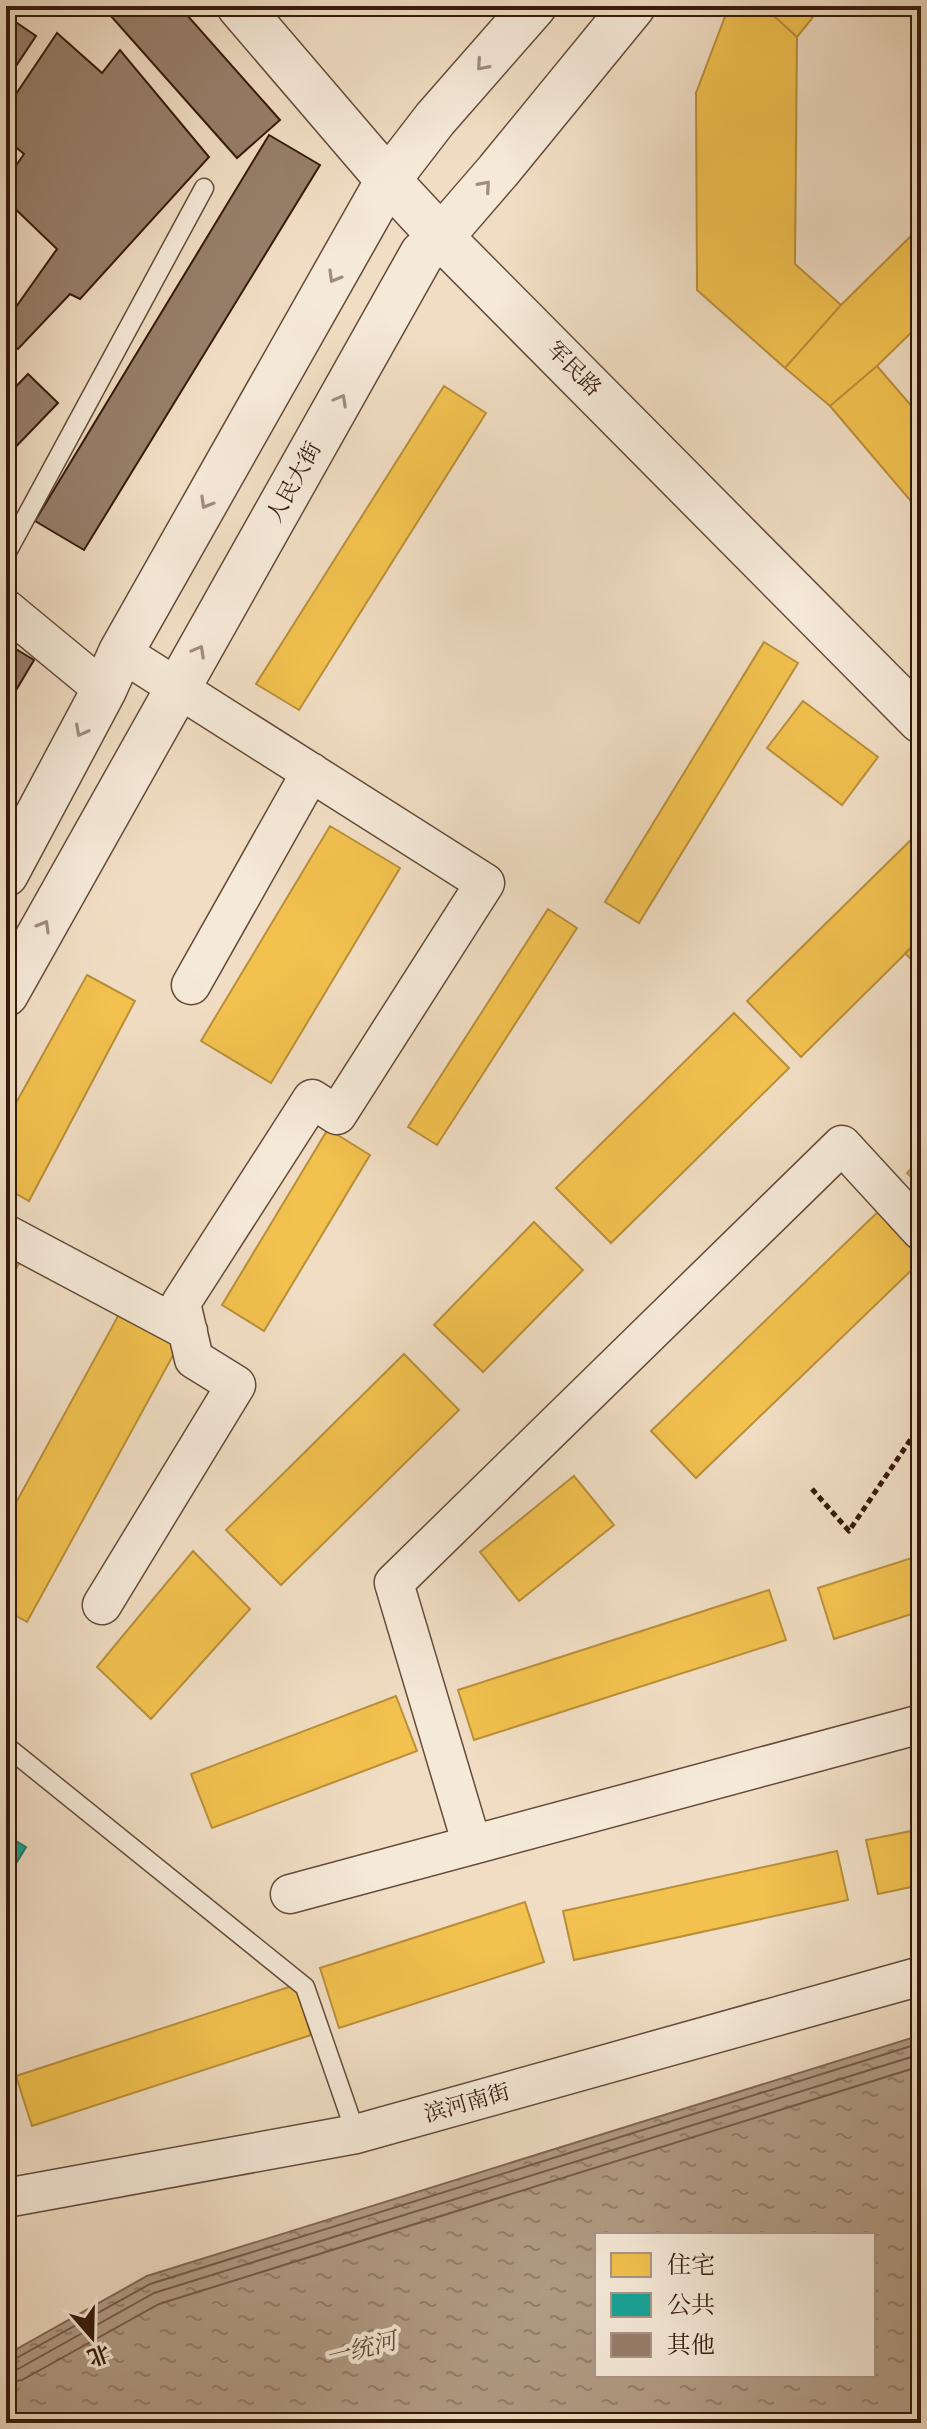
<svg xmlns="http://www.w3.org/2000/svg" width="927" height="2429" font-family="Alegreya,'Noto Serif SC',serif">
<defs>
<pattern id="water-ripples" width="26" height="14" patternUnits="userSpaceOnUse" patternTransform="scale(2)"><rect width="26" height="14" fill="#b19b84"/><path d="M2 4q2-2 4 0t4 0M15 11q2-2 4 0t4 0" fill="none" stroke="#917e6a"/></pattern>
</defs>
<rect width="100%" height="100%" fill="#f0ddc3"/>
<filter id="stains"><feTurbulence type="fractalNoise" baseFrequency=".0025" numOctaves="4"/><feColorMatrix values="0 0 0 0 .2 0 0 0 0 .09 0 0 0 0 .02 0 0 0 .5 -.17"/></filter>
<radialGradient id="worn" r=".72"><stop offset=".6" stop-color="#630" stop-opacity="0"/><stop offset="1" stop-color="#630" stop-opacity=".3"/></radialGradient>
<path fill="url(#water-ripples)" stroke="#806754" stroke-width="2" fill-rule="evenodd" d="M921 2035V2420L912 2423H6V2355L147 2276ZM597 2235H873V2375H597Z"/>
<path fill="#f2c14e" stroke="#ba8f3a" stroke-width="2" d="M729 6H763L797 37 795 264 841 305 785 368 697 290 696 93Z
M763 6H822L797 37Z
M921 226V323L877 366 830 406 785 368 841 305Z
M877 366 921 417V513L830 406Z
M444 386 486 413 299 710 256 684Z
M764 642 798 663 639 923 605 902Z
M803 701 878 757 842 805 767 748Z
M330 826 400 868 271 1083 201 1041Z
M921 830V938L801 1057 747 1001Z
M548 909 577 928 437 1145 408 1127Z
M921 938V970L905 953Z
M87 975 135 1001 29 1201 6 1188V1121Z
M734 1013 789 1068 611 1243 556 1188Z
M328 1129 370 1155 264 1331 222 1305Z
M921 1158V1187L907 1173Z
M884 1206 921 1245V1261L696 1478 651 1431Z
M534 1222 583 1270 483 1372 434 1325Z
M6 1247 23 1256 6 1288Z
M123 1307 182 1339 27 1622 6 1610V1521Z
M404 1354 459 1410 281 1585 226 1530Z
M574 1476 614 1525 519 1601 480 1552Z
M193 1551 250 1609 151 1719 97 1667Z
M921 1555V1611L834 1639 818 1588Z
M769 1590 786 1640 474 1740 458 1690Z
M396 1696 417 1751 212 1828 191 1774Z
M921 1829V1885L878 1894 866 1840Z
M837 1851 848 1900 574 1960 563 1911Z
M525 1902 544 1962 339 2028 320 1968Z
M295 1985 311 2035 32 2126 16 2076Z"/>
<path fill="#17a398" stroke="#207a6e" stroke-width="2" d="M6 1835 26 1847 6 1880Z"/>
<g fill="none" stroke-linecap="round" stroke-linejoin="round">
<path stroke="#745a48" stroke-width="2" d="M6 2361 13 2360 150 2284 921 2043
M6 2371 18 2369 154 2293 921 2054
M6 2383 22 2380 159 2304 921 2066"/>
</g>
<path fill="#977f6b" stroke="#361a0b" stroke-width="2" d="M102 6H179L280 120 237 158Z
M7 16 36 36 12 72 6 68Z
M57 33 102 73 120 50 209 157 80 299 70 294 18 349 6 340V321L57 249 6 200V180L24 154 6 139V109Z
M269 135 320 165 84 550 35 521Z
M28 374 58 403 6 457V397Z
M6 643 34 660 6 707Z"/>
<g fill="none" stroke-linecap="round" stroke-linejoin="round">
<defs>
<path id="service" d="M6 554 204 188
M6 1746 305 1987 356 2134"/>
<path id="minor" d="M6 609 104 690
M191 985 311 772
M6 1234 188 1331
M102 1605 236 1385 194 1359 181 1303 312 1099 337 1115 485 883 121 652
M472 1845 394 1583 842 1145 921 1231
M290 1894 921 1724
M6 2198 356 2134 921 1976"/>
<path id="tertiary" d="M239 6 388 180 441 237 921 721
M6 874 104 690 121 652 388 180 435 119 534 6
M6 994 422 254 441 237 498 171 633 6"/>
</defs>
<use href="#service" stroke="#644b39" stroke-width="21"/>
<use href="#minor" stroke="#644b39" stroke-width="41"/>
<use href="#tertiary" stroke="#644b39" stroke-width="47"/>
<path stroke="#361a0b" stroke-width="5" stroke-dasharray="6 4" stroke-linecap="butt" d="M812 1489 849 1531 921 1424"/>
<use href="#service" stroke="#f5e9d8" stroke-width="18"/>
<use href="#minor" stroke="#f5e9d8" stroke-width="38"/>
<use href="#tertiary" stroke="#f5e9d8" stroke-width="44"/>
</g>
<defs><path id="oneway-chevron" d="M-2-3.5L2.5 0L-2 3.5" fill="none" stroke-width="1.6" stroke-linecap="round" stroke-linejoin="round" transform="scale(2)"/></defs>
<g stroke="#9f8c7c">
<use href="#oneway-chevron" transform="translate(482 65) rotate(131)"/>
<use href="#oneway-chevron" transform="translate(485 186) rotate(-49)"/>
<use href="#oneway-chevron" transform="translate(334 277) rotate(120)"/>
<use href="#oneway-chevron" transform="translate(341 400) rotate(-61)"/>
<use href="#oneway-chevron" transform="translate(206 503) rotate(120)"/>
<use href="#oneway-chevron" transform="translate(199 651) rotate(-61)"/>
<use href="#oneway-chevron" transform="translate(81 731) rotate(118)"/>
<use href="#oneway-chevron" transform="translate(44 926) rotate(-60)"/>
</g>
<g text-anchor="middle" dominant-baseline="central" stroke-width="8" stroke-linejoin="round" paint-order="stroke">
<g font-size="22" fill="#361a0b" stroke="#f5e9d8">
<text transform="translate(574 369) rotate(45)">军民路</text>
<text transform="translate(294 482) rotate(-61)">人民大街</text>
<text transform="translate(467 2103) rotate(-16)">滨河南街</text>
</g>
<g font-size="24" font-style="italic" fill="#614735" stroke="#f5e9d8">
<text transform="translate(361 2349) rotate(-14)">一统河</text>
</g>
</g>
<rect width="927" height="2429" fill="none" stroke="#f0ddc3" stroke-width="32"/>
<rect x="8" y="8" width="911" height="2413" fill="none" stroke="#361a0b" stroke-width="4"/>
<rect x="16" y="16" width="895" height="2397" fill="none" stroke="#361a0b" stroke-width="2"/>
<rect x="595" y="2233" width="280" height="144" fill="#f5e9d8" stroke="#a99686" stroke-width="2"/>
<rect x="611" y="2253" width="40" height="24" fill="#f2c14e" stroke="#a99686" stroke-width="2"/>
<text x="667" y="2273" font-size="24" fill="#361a0b">住宅</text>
<rect x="611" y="2293" width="40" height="24" fill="#17a398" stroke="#a99686" stroke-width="2"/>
<text x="667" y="2313" font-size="24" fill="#361a0b">公共</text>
<rect x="611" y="2333" width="40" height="24" fill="#977f6b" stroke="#a99686" stroke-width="2"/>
<text x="667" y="2353" font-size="24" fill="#361a0b">其他</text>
<g transform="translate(92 2337) rotate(160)" stroke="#f5e9d8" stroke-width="6" paint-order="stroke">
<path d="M0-6L14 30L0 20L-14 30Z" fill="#361a0b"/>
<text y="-12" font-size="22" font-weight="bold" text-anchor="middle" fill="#361a0b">北</text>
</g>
<rect width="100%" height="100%" filter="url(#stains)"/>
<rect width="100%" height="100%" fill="url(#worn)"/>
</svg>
